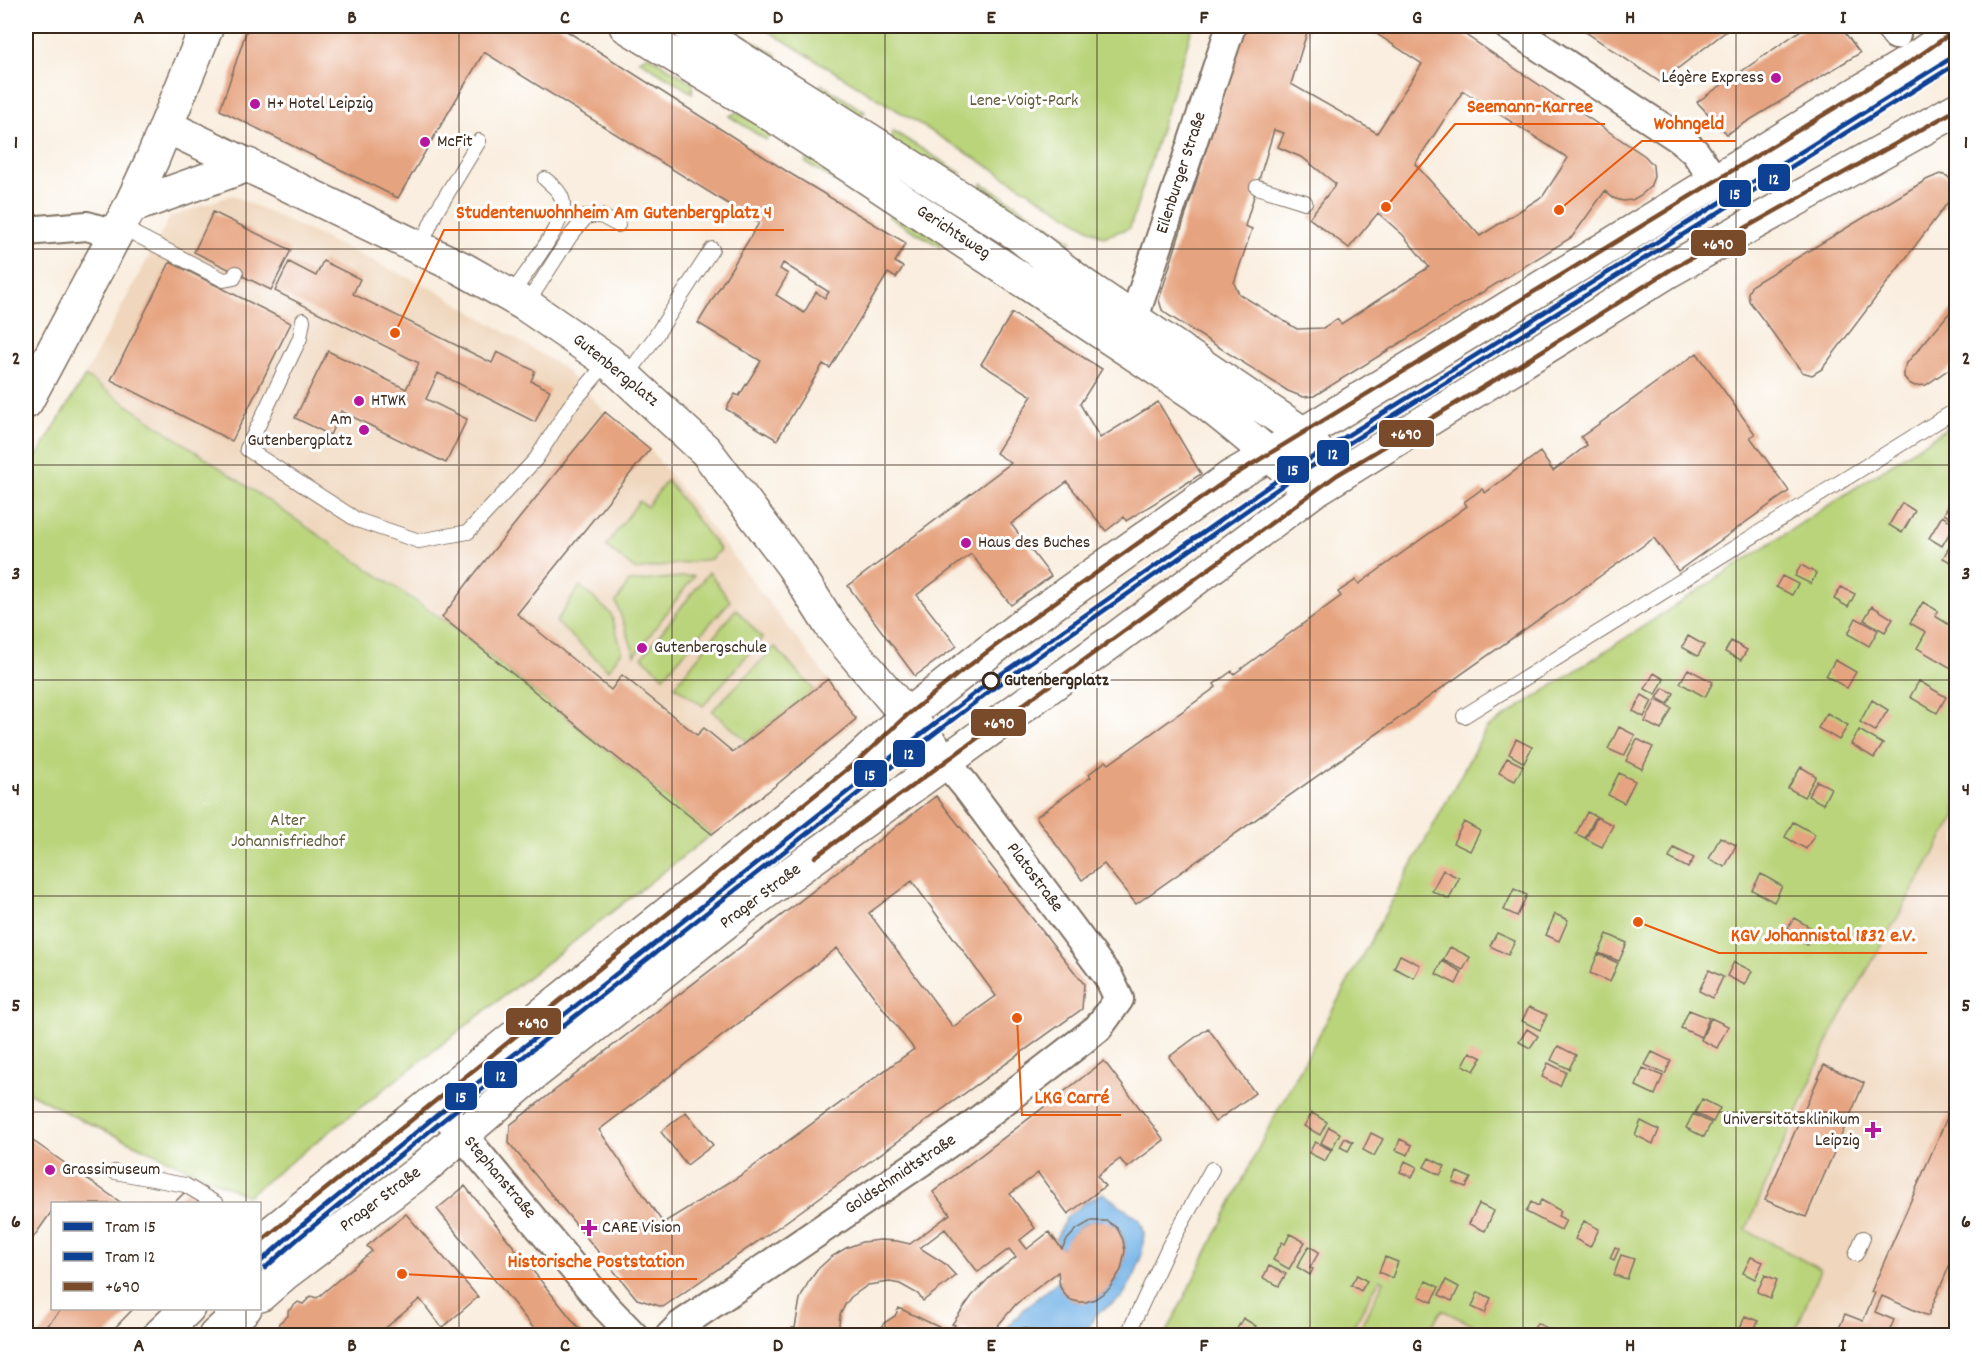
<svg xmlns="http://www.w3.org/2000/svg" width="1982" height="1361" font-family="Dekko,sans-serif">
<rect width="100%" height="100%" fill="#fff"/>
<filter id="ink" filterUnits="userSpaceOnUse"><feTurbulence type="fractalNoise" baseFrequency=".0167" numOctaves="2"/><feDisplacementMap in="SourceGraphic" scale="12" xChannelSelector="R" yChannelSelector="G"/><feConvolveMatrix kernelMatrix="1 2 1 2 8 2 1 2 1" color-interpolation-filters="sRGB"/></filter>
<filter id="wash" filterUnits="userSpaceOnUse"><feTurbulence type="fractalNoise" baseFrequency=".008" numOctaves="4" result="noise"/><feDisplacementMap in="SourceGraphic" scale="24" xChannelSelector="R" yChannelSelector="G"/><feGaussianBlur stdDeviation="1.35" result="paint"/><feColorMatrix in="noise" values="0 0 0 0 0 0 0 0 0 0 0 0 0 0 0 0 0 1.4 0 .05"/><feComposite in="paint" operator="in"/></filter>
<g filter="url(#wash)">
<rect width="100%" height="100%" fill="#f9eedf"/>
<path fill="#efd6bc" d="M232 195 439 292 561 366 605 412 650 449 828 679 856 719 775 786 712 834 442 617 85 375 170 217Z
M1956 815V1335H1794L1820 1269 1745 1230 1833 1030Z
M1380 1279 1493 1335 1348 1336Z"/>
<path fill="#b9d47a" stroke="#7a7f4c" stroke-width="1.5" d="M760 26H1193L1130 228 1103 237Z
M744 36 777 55 772 63 740 44Z
M648 55 693 83 692 93 639 60Z
M821 84 865 112 858 117 816 91Z
M737 112 771 132 766 140 729 116Z
M893 131 961 173 952 176 891 140Z
M810 156 869 192 865 200 805 162Z
M982 183 1072 241 1063 253 978 193Z
M892 211 942 239 941 247 889 217Z
M85 376 451 625 712 834 247 1196 73 1116 26 1091V474Z
M1956 422V815L1833 1030 1746 1230 1820 1269 1794 1335H1493L1442 1310 1426 1335H1356L1384 1281 1380 1279 1348 1335 1165 1336 1273 1119 1486 729Z
M667 480 720 550 711 559 636 570 606 546 639 501 647 507Z
M709 572 730 601 664 676 642 657Z
M694 576 635 655 616 602 629 582Z
M580 586 611 614 622 651 608 670 556 622Z
M736 609 762 638 703 706 675 686Z
M775 647 814 690 747 741 712 711Z"/>
<path fill="#75b4e8" stroke="#586f83" stroke-width="1.5" d="M1103 1193 1140 1220 1144 1232 1142 1253 1135 1275 1122 1297 1095 1315 1085 1335H1039L1035 1331 1023 1328 1007 1335 1000 1336 1023 1310 1058 1281C1062 1293 1070 1304 1085 1302 1124 1295 1143 1226 1101 1221 1092 1219 1082 1224 1076 1230 1071 1236 1067 1243 1062 1249L1055 1240 1066 1218 1086 1202Z"/>
<g id="blocks">
<path fill="#e6a37f" fill-rule="evenodd" d="M248 26H559L791 174 906 243 895 262 903 267 896 278 888 273 830 368 823 364 777 440 726 409 735 394 739 396 761 361 698 323 759 223 484 52 398 198 220 110ZM783 263 829 292 825 298 816 292 804 313 776 295 788 274 780 269Z
M1245 26H1309L1291 84 1377 133 1422 64 1365 26H1452L1645 156 1653 165 1654 177 1650 187 1641 195 1632 200 1623 201 1613 198 1605 191 1572 237 1314 396 1303 397 1288 391 1168 315 1162 310 1159 300ZM1463 91 1568 158 1543 196 1480 236 1415 164ZM1274 130 1284 133 1278 147 1303 158 1336 184 1309 218 1349 248 1378 213 1403 235 1429 267 1341 324 1337 319 1323 328 1297 329 1239 294 1234 283 1252 229 1245 226Z
M1577 26H1733L1660 82Z
M1807 26H1840L1860 53 1727 134 1697 102Z
M1940 174 1947 176 1952 181 1954 191 1952 197 1822 369 1812 375 1802 372 1749 301 1748 293 1752 285 1926 180Z
M213 212 291 250 271 290 194 252Z
M323 261 360 279 353 294 492 363 497 352 535 371 531 381 550 390 535 422 438 373 426 399 467 419 446 463 341 411 330 435 295 418 328 351 406 389 419 363 275 291 289 262 316 276Z
M170 262 291 323 232 441 111 380Z
M1956 305V364L1926 385 1915 386 1909 383 1904 377V371L1907 363Z
M1012 313 1102 369 1080 404 1100 438 1158 402 1201 474 1126 521 1124 517 1106 531 1067 482 1011 524 1051 576 1011 605 971 554 917 595 957 646 915 676 848 586 1011 463 996 453 1032 396 981 364Z
M1697 353 1755 434 1750 437 1789 491 1678 571 1654 538 1136 904 1104 864 1082 880 1036 817 1091 777 1089 774 1106 761 1109 764 1216 687 1214 684 1232 671 1234 674 1341 596 1338 592 1356 580 1359 584 1467 506 1464 502 1482 489 1485 493 1540 452 1553 471 1587 445 1581 437Z
M605 412 650 449 517 614 611 690 622 675 697 735 704 728 733 752 828 679 856 719 775 786 712 834 442 617 472 577Z
M1951 501 1956 505V521L1944 514Z
M1902 503 1915 511 1902 533 1889 525Z
M1942 516 1955 524 1942 546 1929 538Z
M1956 535V565L1943 558Z
M1801 565 1816 573 1811 584 1795 576Z
M1782 576 1798 584 1792 595 1776 587Z
M1841 587 1855 594 1848 607 1834 599Z
M1923 602 1938 611 1935 616 1956 629V671L1917 648 1926 632 1910 623Z
M1872 606 1893 619 1885 632 1864 620Z
M1856 618 1878 630 1869 646 1848 634Z
M1688 636 1704 645 1698 656 1682 647Z
M1731 641 1747 650 1741 660 1725 652Z
M1835 660 1856 672 1847 688 1826 676Z
M1688 669 1713 682 1705 697 1680 683Z
M1654 673 1664 679 1656 695 1645 689Z
M1919 681 1946 697 1937 713 1910 697Z
M1663 688 1674 693 1668 704 1657 698Z
M1642 695 1652 701 1644 717 1633 711Z
M1656 700 1672 708 1661 730 1645 722Z
M1872 700 1888 710 1875 731 1860 722Z
M1827 713 1848 725 1839 740 1818 728Z
M1619 727 1635 735 1624 756 1608 749Z
M1859 730 1883 744 1874 758 1851 744Z
M1516 739 1532 747 1524 763 1509 754Z
M1637 739 1653 747 1642 769 1626 761Z
M1507 758 1523 766 1515 781 1499 773Z
M1801 767 1816 776 1804 797 1788 788Z
M1619 773 1635 781 1624 803 1608 795Z
M1817 781 1831 788 1823 804 1808 796Z
M936 796 1084 984 1082 1009 780 1226 663 1307 637 1299 509 1143 510 1125ZM912 881 996 996 953 1027 869 913ZM837 948 914 1049 743 1174 663 1223 599 1130Z
M1587 812 1596 816 1585 838 1576 834Z
M1597 817 1613 825 1602 847 1586 839Z
M1464 822 1480 831 1470 851 1453 843Z
M1793 822 1815 834 1806 849 1785 837Z
M1720 837 1736 845 1725 867 1709 859Z
M1674 848 1694 858 1688 868 1669 858Z
M1443 870 1459 878 1449 899 1432 891Z
M1761 874 1782 886 1774 902 1752 890Z
M1514 889 1527 895 1517 916 1504 910Z
M1555 914 1568 920 1559 941 1546 935Z
M1794 918 1815 930 1807 945 1785 933Z
M1497 933 1515 941 1508 955 1490 946Z
M1607 934 1627 943 1619 961 1599 953Z
M1450 947 1470 957 1463 970 1443 960Z
M1598 954 1618 963 1610 982 1590 973Z
M1400 955 1420 965 1414 978 1394 968Z
M1442 961 1462 972 1456 984 1436 974Z
M1734 962 1752 971 1745 985 1727 976Z
M1709 970 1723 977 1713 998 1699 991Z
M1529 1007 1547 1015 1540 1030 1522 1021Z
M1689 1010 1709 1018 1701 1037 1681 1028Z
M1711 1018 1728 1026 1717 1048 1701 1040Z
M1208 1028 1255 1093 1215 1122 1169 1057Z
M1527 1029 1538 1036 1530 1048 1519 1042Z
M1558 1046 1576 1055 1569 1069 1551 1060Z
M1470 1052 1482 1058 1474 1071 1463 1065Z
M1652 1052 1671 1061 1665 1074 1645 1065Z
M1104 1061 1164 1140 1127 1168 1120 1159 1097 1176 1105 1186 1068 1214 1038 1173 1010 1194 1035 1228 1020 1240 1027 1249 1049 1232 1062 1249 1066 1241 1077 1229 1091 1221H1107L1117 1228 1123 1240 1125 1251 1121 1270 1109 1289 1095 1299 1086 1302H1079L1071 1300 1066 1296 1060 1287 1058 1272 1016 1304 989 1336H977L962 1329 959 1336H877L884 1323 895 1316 899 1308 951 1333 955 1325 952 1324 972 1296 993 1274 1016 1257 1009 1249 978 1272 945 1229 920 1248 944 1263 956 1276 923 1301 918 1294 900 1284 890 1282 868 1285 851 1297 845 1305 840 1315 838 1336H793L792 1328H795L800 1299 808 1283 818 1269 831 1257 846 1248 862 1242 880 1240 897 1241 910 1244 950 1214 933 1192Z
M1548 1063 1566 1072 1560 1086 1542 1077Z
M1824 1065 1864 1083 1806 1217 1765 1200Z
M1643 1068 1663 1076 1655 1095 1636 1086Z
M1702 1099 1720 1108 1713 1122 1695 1113Z
M1953 1104 1956 1106V1250L1928 1316 1882 1296 1875 1312 1894 1320 1889 1332 1898 1336H1836L1845 1314 1863 1321 1875 1293 1871 1292Z
M686 1112 713 1145 687 1165 661 1132Z
M1312 1113 1327 1122 1320 1135 1304 1126Z
M1693 1114 1711 1123 1704 1137 1686 1128Z
M1641 1121 1659 1130 1653 1144 1635 1135Z
M1329 1127 1340 1133 1332 1149 1321 1143Z
M1371 1133 1383 1139 1374 1156 1363 1150Z
M26 1136 123 1204H52V1211L26 1248Z
M1345 1138 1353 1142 1348 1151 1340 1147Z
M1400 1139 1412 1145 1408 1155 1396 1150Z
M1315 1142 1331 1150 1325 1161 1309 1153Z
M1429 1158 1445 1166 1440 1175 1424 1167Z
M1405 1161 1417 1167 1412 1177 1400 1172Z
M1457 1172 1471 1178 1466 1187 1453 1182Z
M465 1186 585 1336H540L437 1209Z
M187 1190 201 1204H173Z
M1541 1200 1561 1211 1558 1216 1566 1220 1561 1230 1526 1212 1531 1202 1538 1206Z
M1479 1204 1494 1211 1485 1231 1469 1224Z
M406 1214 478 1297 442 1328 420 1299 376 1336H271L278 1329 279 1323 288 1316V1311L298 1302 303 1304 311 1296 317 1298 372 1251 367 1246Z
M1584 1221 1599 1229 1590 1247 1575 1239Z
M1290 1234 1305 1242 1289 1269 1273 1260 1282 1242 1285 1244Z
M1309 1246 1319 1252 1310 1268 1313 1269 1310 1275 1297 1267Z
M1615 1247 1619 1249 1614 1260 1610 1258Z
M1621 1255 1634 1259 1627 1279 1614 1275Z
M1385 1257 1398 1262 1392 1278 1379 1272Z
M1751 1257 1763 1262 1755 1279 1743 1273Z
M1269 1266 1286 1274 1279 1286 1263 1278Z
M1357 1275 1367 1281 1361 1291 1351 1285Z
M1765 1275 1777 1280 1770 1298 1757 1292Z
M1446 1280 1459 1287 1452 1301 1439 1295Z
M1426 1281 1439 1287 1432 1302 1419 1296Z
M1478 1292 1491 1298 1485 1313 1472 1307Z
M63 1308H134L107 1336H37Z
M1745 1316 1758 1321 1752 1336 1738 1334Z
M1243 1318 1256 1326 1251 1336H1233Z
M1537 1323 1551 1330 1548 1336H1530Z
M1023 1328 1035 1331 1039 1336H1006Z"/>
</g>
</g>
<g filter="url(#ink)">
<use href="#blocks" fill-opacity="0" stroke="#7e6f62" stroke-width="1.5"/>
<g fill="none" stroke-linecap="round" stroke-linejoin="round">
<defs>
<path id="service" d="M1257 187 1305 202
M119 226 224 280 234 278 236 273
M420 248 436 212 479 141
M511 295C523 277 564 225 563 205 563 193 553 186 545 179
M526 305 571 235 587 216H601L618 225
M303 320 300 338 247 449 357 520 419 541 468 532 536 459 569 407 608 361
M626 377 653 340 712 249
M1464 716 1956 410
M115 1172 185 1185 217 1204
M1856 1254 1863 1238
M1127 1336 1169 1246 1212 1169"/>
<path id="minor" d="M1508 26 1680 139 1695 152 1715 181
M1889 26 1896 35
M26 231 87 226 114 234
M1133 321 1231 26
M435 1102 606 1307 634 1336
M670 1336 681 1325 956 1138 1098 1028 1119 999 1109 978 965 785 945 761"/>
<path id="tertiary" d="M166 126 463 269 526 305 608 361 706 451 793 566 831 626 945 761
M130 207 248 165
M26 402 130 207 153 158 207 26"/>
<path id="secondary" d="M260 1242 861 758 906 716 1023 625 1231 477 1269 455
M260 1295 284 1274 419 1172 533 1074 742 909 1111 642 1313 491
M159 1336 188 1308
M215 1336 245 1308"/>
<path id="primary" d="M626 26 785 123 1195 394 1236 427 1313 491 1670 270 1956 110
M689 26 1016 233 1083 285 1302 433 1337 475
M1269 455 1715 181 1833 108 1913 60 1956 30"/>
</defs>
<use href="#service" stroke="#7e6f62" stroke-width="16"/>
<use href="#minor" stroke="#7e6f62" stroke-width="32"/>
<use href="#tertiary" stroke="#7e6f62" stroke-width="36"/>
<use href="#secondary" stroke="#7e6f62" stroke-width="36"/>
<use href="#primary" stroke="#7e6f62" stroke-width="36"/>
<use href="#service" stroke="#fff" stroke-width="14"/>
<use href="#minor" stroke="#fff" stroke-width="28"/>
<use href="#tertiary" stroke="#fff" stroke-width="33"/>
<use href="#secondary" stroke="#fff" stroke-width="33"/>
<use href="#primary" stroke="#fff" stroke-width="33"/>
<defs>
<path id="bus-1" d="M815 857 1337 475 1518 366 1670 270 1956 110
M260 1242 861 758 906 716 958 674 1023 625 1231 477 1913 60 1956 30"/>
</defs>
<use href="#bus-1" stroke="#fff" stroke-width="9"/>
<use href="#bus-1" stroke="#7a4b2a" stroke-width="4.5"/>
<defs>
<path id="tram-1" d="M260 1262 295 1231 442 1111 903 748 991 681 1289 472 1956 55"/>
<path id="tram-2" d="M265 1268 300 1237 447 1117 908 754 995 687 1293 478 1956 64"/>
</defs>
<use href="#tram-1" stroke="#fff" stroke-width="9"/>
<use href="#tram-2" stroke="#fff" stroke-width="9"/>
<use href="#tram-1" stroke="#0e4094" stroke-width="4.5"/>
<use href="#tram-2" stroke="#0e4094" stroke-width="4.5"/>
</g>
</g>
<path fill="none" stroke="#3b2a1e" stroke-width="1.5" stroke-opacity="0.55" d="M246 26V1204M459 26V1336M672 26V1336M885 26V1336M1097 26V1336M1310 26V1336M1523 26V1336M1736 26V1336M26 249H1956M26 465H1956M26 680H1956M26 896H1956M26 1112H1956M246 1308V1336"/>
<g fill="#b5179e" stroke="#fff" stroke-width="2">
<circle cx="1776" cy="78" r="6"/>
<circle cx="255" cy="104" r="6"/>
<circle cx="425" cy="142" r="6"/>
<circle cx="359" cy="401" r="6"/>
<circle cx="364" cy="430" r="6"/>
<circle cx="966" cy="543" r="6"/>
<circle cx="642" cy="648" r="6"/>
<path d="M1870 1121h6v6h6v6h-6v6h-6v-6h-6v-6h6z"/>
<circle cx="50" cy="1170" r="6"/>
<path d="M586 1219h6v6h6v6h-6v6h-6v-6h-6v-6h6z"/>
</g>
<circle fill="#fff" stroke="#3b2a1e" stroke-width="3" cx="991" cy="681" r="8"/>
<g text-anchor="middle" dominant-baseline="central" stroke-width="6" stroke-linejoin="round" paint-order="stroke">
<g font-size="18" fill="#3b2a1e" stroke="#fff" text-anchor="start">
<text x="1764" y="78" text-anchor="end">Légère Express</text>
<text x="267" y="104">H+ Hotel Leipzig</text>
<text x="437" y="142">McFit</text>
<text x="371" y="401">HTWK</text>
<text x="352" y="420" text-anchor="end">Am<tspan x="352" dy="21">Gutenbergplatz</tspan></text>
<text x="978" y="543">Haus des Buches</text>
<text x="654" y="648">Gutenbergschule</text>
<text x="1860" y="1120" text-anchor="end">Universitätsklinikum<tspan x="1860" dy="21">Leipzig</tspan></text>
<text x="62" y="1170">Grassimuseum</text>
<text x="602" y="1228">CARE Vision</text>
</g>
<g font-size="18" fill="#615d3a" stroke="#fff">
<text x="1024" y="101">Lene-Voigt-Park</text>
<text x="288" y="821">Alter<tspan x="288" dy="21">Johannisfriedhof</tspan></text>
</g>
<g font-size="18" fill="#3b2a1e" stroke="#fff">
<text transform="translate(1182 173) rotate(-72)">Eilenburger Straße</text>
<text transform="translate(953 233) rotate(33)">Gerichtsweg</text>
<text transform="translate(615 371) rotate(39)">Gutenbergplatz</text>
<text transform="translate(1034 878) rotate(53)">Platostraße</text>
<text transform="translate(761 897) rotate(-37)">Prager Straße</text>
<text transform="translate(901 1175) rotate(-34)">Goldschmidtstraße</text>
<text transform="translate(499 1178) rotate(50)">Stephanstraße</text>
<text transform="translate(381 1200) rotate(-37)">Prager Straße</text>
</g>
<g font-size="18" font-weight="bold" fill="#3b2a1e" stroke="#fff" text-anchor="start">
<text x="1004" y="681">Gutenbergplatz</text>
</g>
</g>
<path fill="none" stroke="#e8590c" stroke-width="2" d="M1386 207L1455 124H1605M1559 210L1642 141H1736M395 333L444 230H784M1638 922L1719 953H1927M1017 1018L1022 1115H1121M402 1274L496 1279H697"/>
<g fill="#e8590c" stroke="#fff" stroke-width="2">
<circle cx="1386" cy="207" r="6"/>
<circle cx="1559" cy="210" r="6"/>
<circle cx="395" cy="333" r="6"/>
<circle cx="1638" cy="922" r="6"/>
<circle cx="1017" cy="1018" r="6"/>
<circle cx="402" cy="1274" r="6"/>
</g>
<g font-size="20" text-anchor="middle" font-weight="bold" fill="#e8590c" stroke="#fff" stroke-width="6" stroke-linejoin="round" paint-order="stroke">
<text x="1530" y="112">Seemann-Karree</text>
<text x="1689" y="129">Wohngeld</text>
<text x="614" y="218">Studentenwohnheim Am Gutenbergplatz 4</text>
<text x="1823" y="941">KGV Johannistal 1832 e.V.</text>
<text x="1072" y="1103">LKG Carré</text>
<text x="596" y="1267">Historische Poststation</text>
</g>
<g stroke="#fff" stroke-width="2">
<rect x="1757" y="163" width="34" height="29" rx="6" fill="#0e4094"/>
<rect x="1718" y="179" width="34" height="29" rx="6" fill="#0e4094"/>
<rect x="1690" y="229" width="57" height="28" rx="6" fill="#7a4b2a"/>
<rect x="1378" y="419" width="57" height="29" rx="6" fill="#7a4b2a"/>
<rect x="1316" y="439" width="34" height="28" rx="6" fill="#0e4094"/>
<rect x="1276" y="455" width="34" height="29" rx="6" fill="#0e4094"/>
<rect x="970" y="708" width="57" height="29" rx="6" fill="#7a4b2a"/>
<rect x="892" y="739" width="34" height="29" rx="6" fill="#0e4094"/>
<rect x="853" y="759" width="35" height="29" rx="6" fill="#0e4094"/>
<rect x="505" y="1007" width="57" height="29" rx="6" fill="#7a4b2a"/>
<rect x="483" y="1060" width="35" height="29" rx="6" fill="#0e4094"/>
<rect x="444" y="1082" width="34" height="29" rx="6" fill="#0e4094"/>
</g>
<g font-size="16" text-anchor="middle" font-weight="bold" fill="#fff">
<text x="1774" y="184">12</text>
<text x="1735" y="199">15</text>
<text x="1718" y="249">+690</text>
<text x="1406" y="439">+690</text>
<text x="1333" y="459">12</text>
<text x="1293" y="475">15</text>
<text x="999" y="728">+690</text>
<text x="909" y="759">12</text>
<text x="870" y="780">15</text>
<text x="533" y="1028">+690</text>
<text x="501" y="1081">12</text>
<text x="461" y="1102">15</text>
</g>
<rect width="1982" height="1361" fill="none" stroke="#fff" stroke-width="66"/>
<rect x="51" y="1202" width="210" height="108" fill="#ffffff" stroke="#b1aaa5" stroke-width="1.5"/>
<rect x="63" y="1222" width="30" height="9" fill="#0e4094" stroke="#b1aaa5" stroke-width="1.5"/>
<text x="105" y="1232" font-size="18" fill="#3b2a1e">Tram 15</text>
<rect x="63" y="1252" width="30" height="9" fill="#0e4094" stroke="#b1aaa5" stroke-width="1.5"/>
<text x="105" y="1262" font-size="18" fill="#3b2a1e">Tram 12</text>
<rect x="63" y="1282" width="30" height="9" fill="#7a4b2a" stroke="#b1aaa5" stroke-width="1.5"/>
<text x="105" y="1292" font-size="18" fill="#3b2a1e">+690</text>
<rect x="33" y="33" width="1916" height="1295" fill="none" stroke="#3b2a1e" stroke-width="2"/>
<g font-size="20" text-anchor="middle" font-weight="bold" fill="#3b2a1e">
<text x="139" y="23">A</text>
<text x="352" y="23">B</text>
<text x="565" y="23">C</text>
<text x="778" y="23">D</text>
<text x="991" y="23">E</text>
<text x="1204" y="23">F</text>
<text x="1417" y="23">G</text>
<text x="1630" y="23">H</text>
<text x="1843" y="23">I</text>
<text x="16" y="148">1</text>
<text x="1966" y="148">1</text>
<text x="16" y="364">2</text>
<text x="1966" y="364">2</text>
<text x="16" y="579">3</text>
<text x="1966" y="579">3</text>
<text x="16" y="795">4</text>
<text x="1966" y="795">4</text>
<text x="16" y="1011">5</text>
<text x="1966" y="1011">5</text>
<text x="16" y="1227">6</text>
<text x="1966" y="1227">6</text>
<text x="139" y="1351">A</text>
<text x="352" y="1351">B</text>
<text x="565" y="1351">C</text>
<text x="778" y="1351">D</text>
<text x="991" y="1351">E</text>
<text x="1204" y="1351">F</text>
<text x="1417" y="1351">G</text>
<text x="1630" y="1351">H</text>
<text x="1843" y="1351">I</text>
</g>
</svg>
